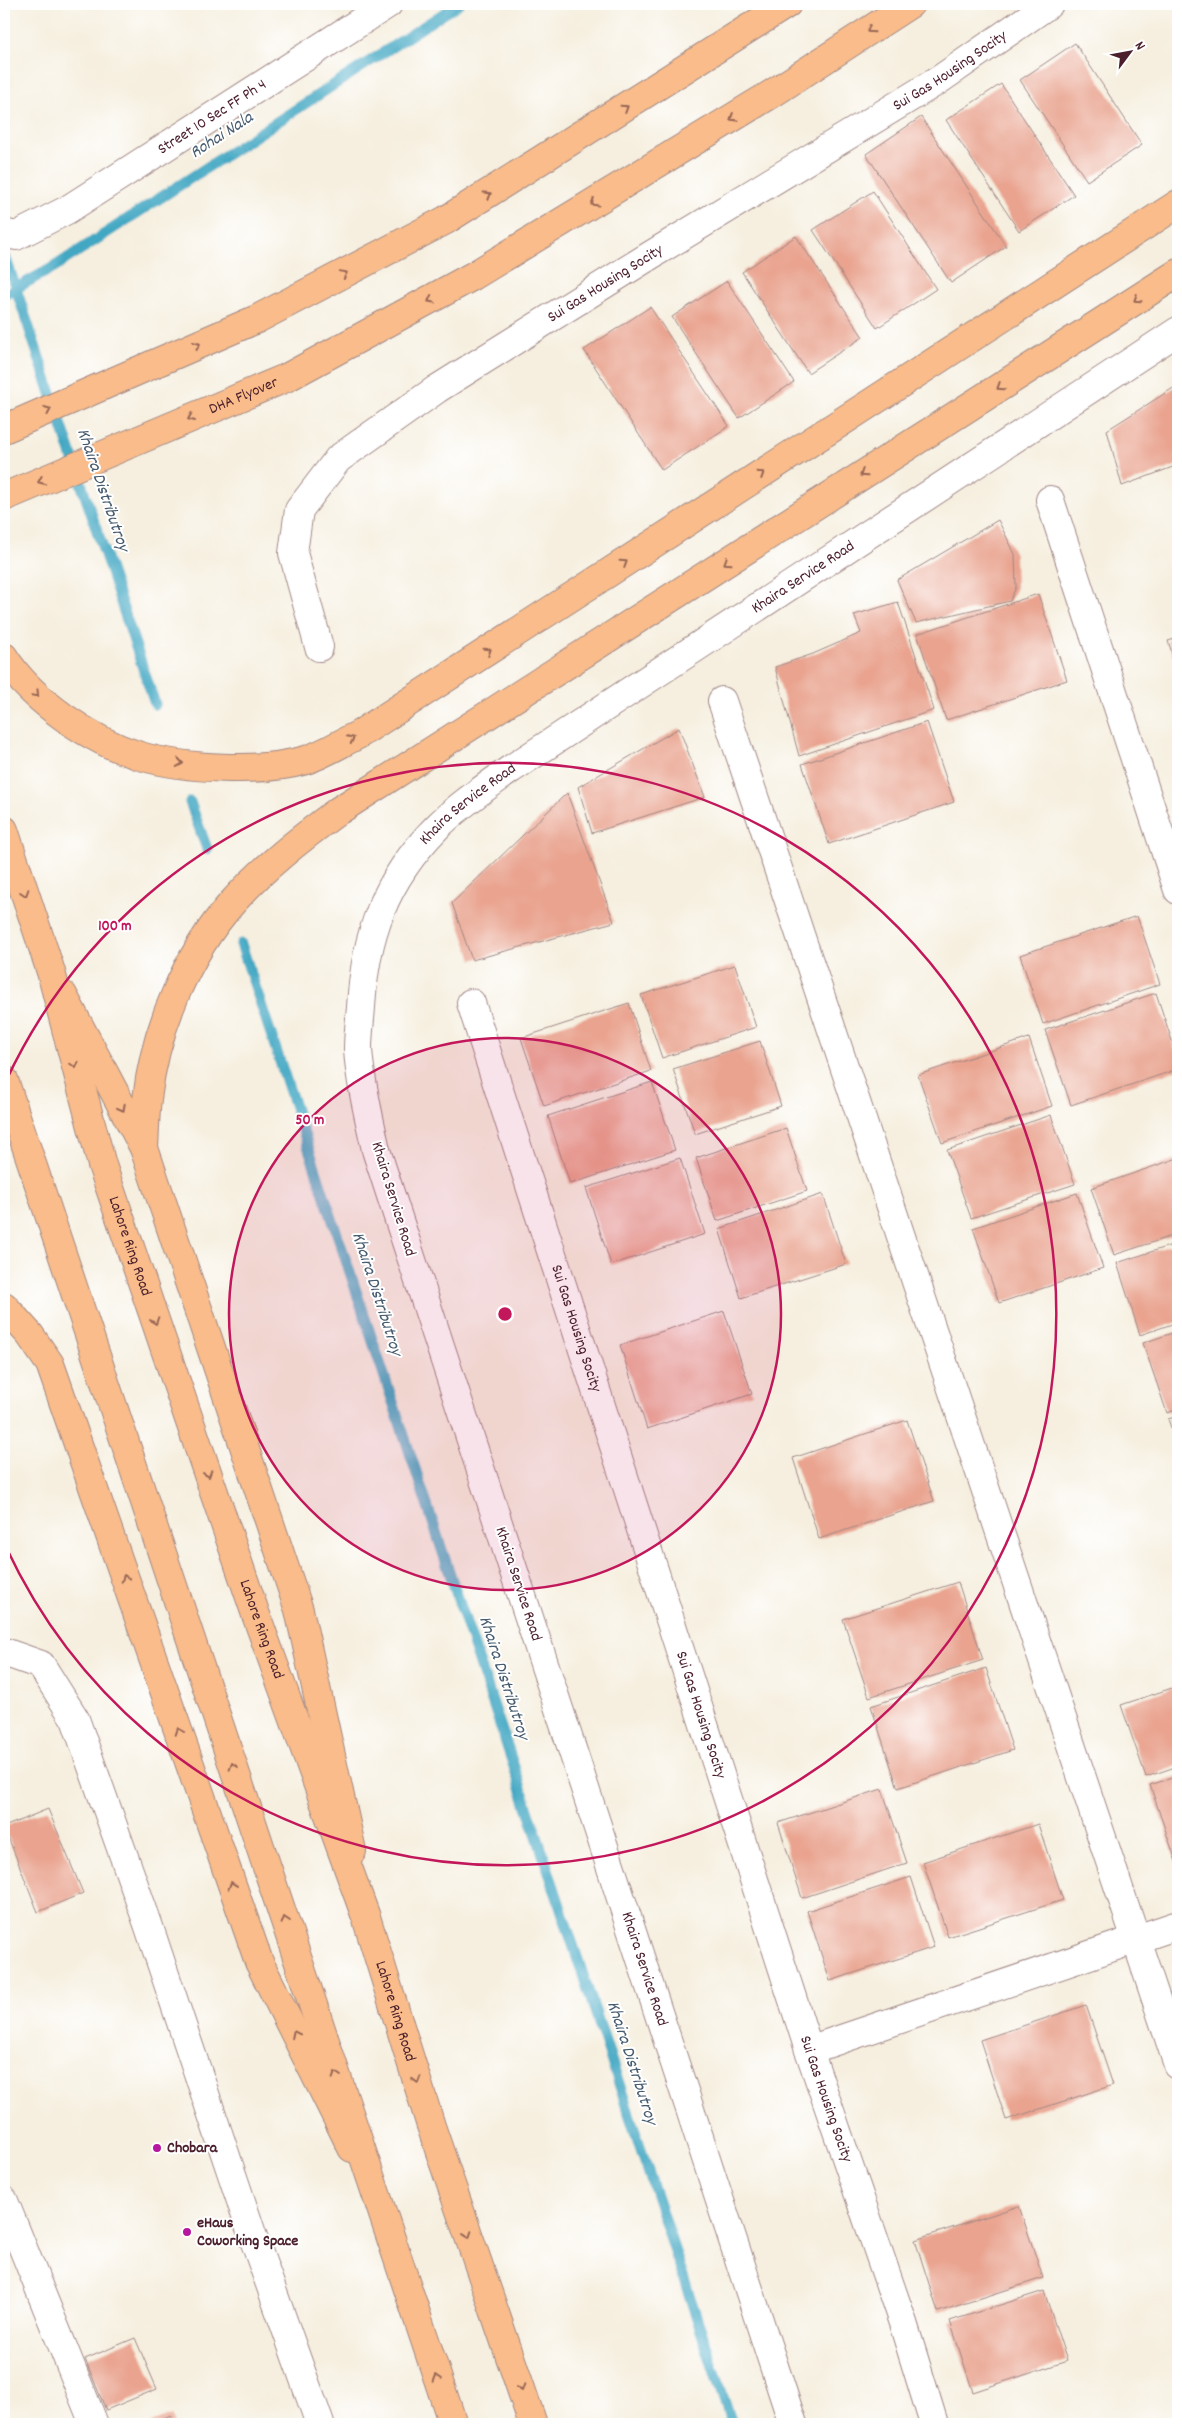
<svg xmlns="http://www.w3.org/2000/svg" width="1182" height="2428" font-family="Dekko,sans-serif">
<rect width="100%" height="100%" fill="#fff"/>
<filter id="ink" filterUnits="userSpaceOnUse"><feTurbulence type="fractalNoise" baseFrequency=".02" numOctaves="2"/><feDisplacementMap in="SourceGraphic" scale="10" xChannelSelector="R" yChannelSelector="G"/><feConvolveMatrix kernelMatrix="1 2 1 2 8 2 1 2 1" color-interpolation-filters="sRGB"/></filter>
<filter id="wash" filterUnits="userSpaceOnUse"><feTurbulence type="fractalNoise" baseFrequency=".0096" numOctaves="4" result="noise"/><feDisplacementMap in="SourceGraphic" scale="20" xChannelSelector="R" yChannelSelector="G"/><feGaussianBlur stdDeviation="1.12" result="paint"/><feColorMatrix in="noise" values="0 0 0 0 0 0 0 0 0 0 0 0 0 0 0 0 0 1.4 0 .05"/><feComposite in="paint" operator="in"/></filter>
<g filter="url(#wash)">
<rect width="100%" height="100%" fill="#f6efdf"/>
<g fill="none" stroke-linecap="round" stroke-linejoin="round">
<path stroke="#43a7c3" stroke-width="11" d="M4 253 155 704
M4 295 54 267 458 4
M190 802 207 849
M241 944 732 2424"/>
</g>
<g id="blocks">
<path fill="#e9a38e" d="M1075 43 1142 145 1087 181 1020 80Z
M1001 84 1074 195 1019 231 946 120Z
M921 117 1006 246 951 283 866 154Z
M873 191 936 289 877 328 813 230Z
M796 236 863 337 808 373 742 272Z
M727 281 794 382 739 418 672 317Z
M650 307 729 426 662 470 584 350Z
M1178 385V465L1122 486 1107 430Z
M998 520 1015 554 1016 587 1010 601 916 623 897 580Z
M1038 594 1067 680 946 720 917 634Z
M898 602 934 710 799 756 775 667 813 654 861 633 854 615Z
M1178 638V671L1168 641Z
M927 722 954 802 829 844 802 764Z
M679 728 705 797 592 833 578 787Z
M567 793 614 922 472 960 452 903Z
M1137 916 1160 984 1043 1024 1020 955Z
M735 965 756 1027 662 1058 641 995Z
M1156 993 1178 1059V1069L1071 1105 1045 1030Z
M629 1003 651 1071 544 1106 521 1038Z
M1029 1038 1052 1106 942 1143 918 1075Z
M760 1041 781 1106 695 1134 673 1069Z
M652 1082 675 1150 570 1184 548 1116Z
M1051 1115 1075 1184 971 1218 947 1150Z
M786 1128 807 1191 717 1221 696 1158Z
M680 1158 705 1234 611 1265 586 1188Z
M1178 1158V1234L1114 1255 1091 1188Z
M1077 1193 1103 1268 999 1303 973 1228Z
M823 1194 846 1264 741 1298 719 1229Z
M1178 1243V1322L1140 1335 1117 1263Z
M724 1311 752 1394 647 1429 620 1345Z
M1178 1331V1409L1167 1413 1143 1343Z
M1178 1416V1448L1168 1419Z
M907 1420 934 1501 819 1539 793 1458Z
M958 1582 983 1660 869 1697 843 1619Z
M986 1668 1013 1750 898 1788 871 1706Z
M1178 1686V1766L1146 1777 1121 1705Z
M1178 1776V1867L1150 1785Z
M882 1789 907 1863 802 1898 778 1823Z
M48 1809 83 1893 38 1912 4 1827Z
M1038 1824 1063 1900 948 1937 923 1862Z
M911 1877 934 1947 830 1981 807 1911Z
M1086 2005 1113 2085 1006 2120 980 2040Z
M1019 2206 1043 2278 938 2312 915 2240Z
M1044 2291 1067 2361 973 2392 950 2321Z
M135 2338 157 2389 106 2410 85 2359Z
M171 2415 175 2424H149Z"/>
</g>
</g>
<g filter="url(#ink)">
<use href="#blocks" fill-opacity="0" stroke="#a08785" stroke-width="1"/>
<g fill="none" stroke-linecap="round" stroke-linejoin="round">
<defs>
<g id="minor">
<path id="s1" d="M4 233 16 236 67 210 388 4"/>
<path d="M1050 500 1178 890"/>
<path id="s2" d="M319 647 293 553 299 510 338 459 437 389 651 255 939 80 1049 4"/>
<path d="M722 701 1178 2065"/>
<path id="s3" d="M471 1003 809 2050 903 2323 934 2424"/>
<path d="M4 1652 41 1665 75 1719 148 1924 252 2234 320 2424"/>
<path d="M809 2050 1178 1925"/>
<path d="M4 2201 94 2424"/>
<path id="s4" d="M793 2424 376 1150C369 1117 360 1082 358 1049 358 1035 360 1021 361 1007 365 935 385 880 437 827 459 805 486 787 511 769L1178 331"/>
</g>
<g id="major">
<path d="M4 429 257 319 446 220 787 4"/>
<path id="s5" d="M4 497 288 377 473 276 773 93 910 4"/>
<path d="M4 657C32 701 91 741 140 756 185 769 262 773 306 760 324 754 341 743 358 735L1178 204"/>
<path d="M63 995 144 1148"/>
<path d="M4 1306 30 1335 50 1364 259 1962 352 2148"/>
<path d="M352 1851 299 1610 144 1148C145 1132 145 1115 147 1099 155 1030 186 955 232 903 263 868 300 839 338 811L1178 273"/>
</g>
<g id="highway">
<path id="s6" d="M4 830 51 972 102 1165 256 1615 366 1917 431 2126 533 2424"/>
<path d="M4 1080 453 2424"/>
</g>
</defs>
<use href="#minor" stroke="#a08785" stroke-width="30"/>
<use href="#major" stroke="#a08785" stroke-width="30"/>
<use href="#highway" stroke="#a08785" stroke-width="30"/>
<use href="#minor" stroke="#fff" stroke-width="28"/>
<use href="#major" stroke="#f9bc8a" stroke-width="28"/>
<use href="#highway" stroke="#f9bc8a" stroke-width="28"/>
</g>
<defs><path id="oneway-chevron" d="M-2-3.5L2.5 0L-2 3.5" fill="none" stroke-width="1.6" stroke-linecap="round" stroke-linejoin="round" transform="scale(1.25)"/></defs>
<g stroke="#996656">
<use href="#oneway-chevron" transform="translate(870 30) rotate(147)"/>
<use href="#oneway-chevron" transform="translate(625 108) rotate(-33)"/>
<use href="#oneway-chevron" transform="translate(733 118) rotate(149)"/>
<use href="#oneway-chevron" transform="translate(488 195) rotate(-32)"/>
<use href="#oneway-chevron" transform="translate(594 203) rotate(149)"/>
<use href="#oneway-chevron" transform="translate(344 274) rotate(-27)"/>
<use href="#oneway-chevron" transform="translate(1137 299) rotate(147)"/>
<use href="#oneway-chevron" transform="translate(431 300) rotate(152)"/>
<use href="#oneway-chevron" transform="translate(197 345) rotate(-24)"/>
<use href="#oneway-chevron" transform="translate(1000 387) rotate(147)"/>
<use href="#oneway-chevron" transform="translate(48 410) rotate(-24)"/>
<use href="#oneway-chevron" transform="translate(191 418) rotate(157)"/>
<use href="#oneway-chevron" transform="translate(761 474) rotate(-33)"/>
<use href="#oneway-chevron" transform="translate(863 474) rotate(147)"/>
<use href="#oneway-chevron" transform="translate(41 481) rotate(157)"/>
<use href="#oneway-chevron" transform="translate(727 562) rotate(147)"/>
<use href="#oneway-chevron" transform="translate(624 563) rotate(-33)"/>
<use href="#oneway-chevron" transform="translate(488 651) rotate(-33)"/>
<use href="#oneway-chevron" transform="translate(36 694) rotate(46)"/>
<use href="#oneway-chevron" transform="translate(351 739) rotate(-26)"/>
<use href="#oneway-chevron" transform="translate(180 763) rotate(9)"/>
<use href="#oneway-chevron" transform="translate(25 893) rotate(72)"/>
<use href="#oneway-chevron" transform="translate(75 1065) rotate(75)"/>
<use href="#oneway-chevron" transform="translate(122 1108) rotate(62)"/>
<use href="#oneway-chevron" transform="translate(155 1321) rotate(71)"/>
<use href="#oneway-chevron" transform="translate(208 1474) rotate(71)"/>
<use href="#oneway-chevron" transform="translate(125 1578) rotate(-109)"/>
<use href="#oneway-chevron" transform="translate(179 1731) rotate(-109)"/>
<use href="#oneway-chevron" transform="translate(233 1766) rotate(-108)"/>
<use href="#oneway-chevron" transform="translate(232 1885) rotate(-109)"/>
<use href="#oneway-chevron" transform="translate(285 1920) rotate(-108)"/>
<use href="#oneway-chevron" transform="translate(295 2034) rotate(-116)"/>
<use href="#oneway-chevron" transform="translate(336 2075) rotate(-108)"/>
<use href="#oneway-chevron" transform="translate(417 2080) rotate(73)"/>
<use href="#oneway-chevron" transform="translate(468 2235) rotate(71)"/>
<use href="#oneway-chevron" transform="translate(437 2378) rotate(-108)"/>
<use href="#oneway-chevron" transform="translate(521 2388) rotate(71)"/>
</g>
</g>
<circle cx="505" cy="1314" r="276" fill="#c2185b" fill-opacity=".12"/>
<g fill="none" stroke="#c2185b" stroke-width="2.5">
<circle cx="505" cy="1314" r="276"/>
<path d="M6 1081A551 551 0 1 1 6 1547"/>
</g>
<g fill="#b5179e" stroke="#fff" stroke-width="2">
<circle cx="157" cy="2148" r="5"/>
<circle cx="187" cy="2232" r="5"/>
</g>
<g text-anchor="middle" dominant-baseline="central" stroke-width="4" stroke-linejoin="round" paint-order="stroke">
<g font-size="16" fill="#4a1f2b" stroke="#fff">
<text stroke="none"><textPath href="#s2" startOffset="930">Sui Gas Housing Socity</textPath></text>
<text stroke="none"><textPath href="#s1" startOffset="242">Street 10 Sec FF Ph 4</textPath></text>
<text stroke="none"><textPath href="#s2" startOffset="525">Sui Gas Housing Socity</textPath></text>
<text stroke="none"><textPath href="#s5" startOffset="260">DHA Flyover</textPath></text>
<text stroke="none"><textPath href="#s4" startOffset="2129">Khaira Service Road</textPath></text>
<text stroke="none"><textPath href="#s4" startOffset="1724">Khaira Service Road</textPath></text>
<text transform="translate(393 1199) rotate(73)">Khaira Service Road</text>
<text stroke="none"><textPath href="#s6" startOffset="435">Lahore Ring Road</textPath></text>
<text stroke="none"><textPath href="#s3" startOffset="342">Sui Gas Housing Socity</textPath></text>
<text transform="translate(518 1584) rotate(72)">Khaira Service Road</text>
<text stroke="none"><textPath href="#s6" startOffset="840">Lahore Ring Road</textPath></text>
<text stroke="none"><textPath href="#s3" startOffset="748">Sui Gas Housing Socity</textPath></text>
<text transform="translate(644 1969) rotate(72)">Khaira Service Road</text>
<text stroke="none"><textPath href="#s6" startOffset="1245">Lahore Ring Road</textPath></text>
<text stroke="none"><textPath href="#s3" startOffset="1152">Sui Gas Housing Socity</textPath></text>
</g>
<g font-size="16" font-weight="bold" fill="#4a1f2b" stroke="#fff" text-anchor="start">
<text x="167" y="2148">Chobara</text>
<text x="197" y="2223">eHaus<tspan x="197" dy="18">Coworking Space</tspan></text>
</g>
<g font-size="18" font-style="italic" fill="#475c6f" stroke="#fff">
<text transform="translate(222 136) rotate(-33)">Rohai Nala</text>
<text transform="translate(102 490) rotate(71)">Khaira Distributroy</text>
<text transform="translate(376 1294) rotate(72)">Khaira Distributroy</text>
<text transform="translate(503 1678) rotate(72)">Khaira Distributroy</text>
<text transform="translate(631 2063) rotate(72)">Khaira Distributroy</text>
</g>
</g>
<circle cx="505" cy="1314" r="8" fill="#c2185b" stroke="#fff" stroke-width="2.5"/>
<g font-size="15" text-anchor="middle" font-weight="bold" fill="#c2185b" stroke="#fff" stroke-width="4" stroke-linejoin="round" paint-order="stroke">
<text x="115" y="930">100 m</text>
<text x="310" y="1124">50 m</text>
</g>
<rect width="1182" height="2428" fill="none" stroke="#fff" stroke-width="20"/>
<g transform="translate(1130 52) rotate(58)" stroke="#ffffff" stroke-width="4" paint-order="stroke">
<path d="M0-4L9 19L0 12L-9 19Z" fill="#4a1f2b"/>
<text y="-8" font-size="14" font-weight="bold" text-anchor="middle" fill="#4a1f2b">N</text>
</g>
</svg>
